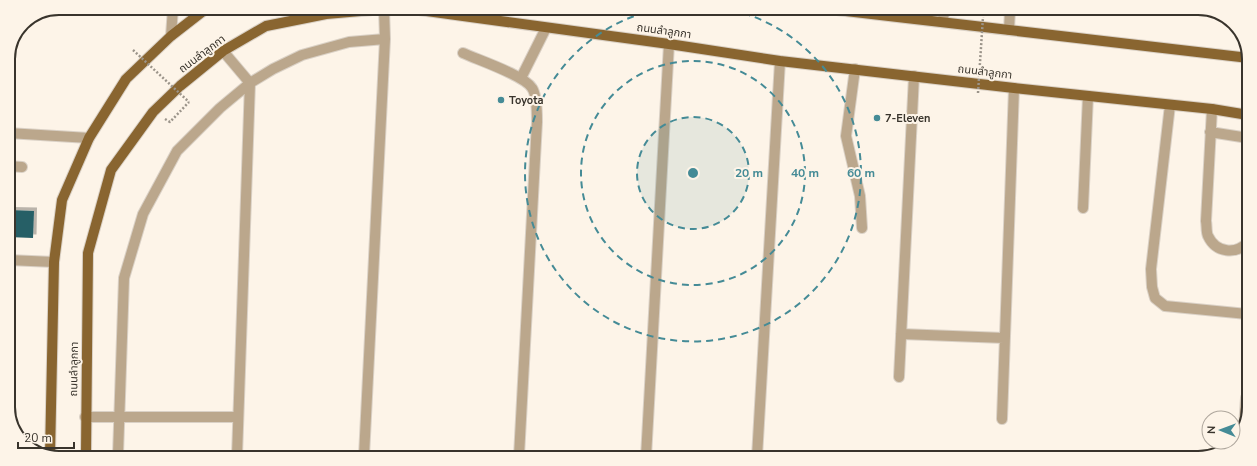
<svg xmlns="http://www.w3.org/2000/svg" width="1257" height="466" font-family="'Nunito Sans','Noto Sans Thai',sans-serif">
<defs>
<filter id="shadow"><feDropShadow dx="3.5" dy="-3.5" stdDeviation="0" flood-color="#0004"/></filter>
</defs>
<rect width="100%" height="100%" fill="#fdf4e8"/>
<path fill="#265e66" filter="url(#shadow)" d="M8 210 34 211 33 238 8 237Z"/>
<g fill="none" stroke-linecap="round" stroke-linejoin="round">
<defs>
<path id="minor" d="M943 22 944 10
M1009 30 1010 10
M171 36 173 8
M223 51 250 83 237 456
M463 53C478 60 524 75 532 88 537 95 537 113 537 122L519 456
M855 69 846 136 860 196 862 228
M521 78 546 28
M1170 105 1151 269 1152 287 1155 298 1165 306 1247 314
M1212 109 1206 221C1207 226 1206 232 1208 236 1216 253 1236 255 1248 242
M1210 132 1248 138
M8 133 89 138
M8 166 22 167
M1083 208 1088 96
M8 260 54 262
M901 334 1004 338
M899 377 914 76
M85 417H238
M1002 419 1014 88
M1244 428 1246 398
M118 455 124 278 143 214 177 151 220 108 250 83 273 69 302 55 349 42 385 39
M364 456 385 39 384 9
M646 457 669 44
M757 457 780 61"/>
<path id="major" d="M837 10 1249 58
M50 455 54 262 62 200 89 138 126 79 171 36 207 8
M86 455 88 253 111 170 153 112 180 86 223 51 266 26 326 14 384 9H412L669 44 780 61 1014 88 1212 109 1248 115"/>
</defs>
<use href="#minor" stroke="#dad1c6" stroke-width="12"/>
<use href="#major" stroke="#dad1c6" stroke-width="12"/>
<path stroke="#9b948a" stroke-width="2.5" stroke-dasharray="2 2" stroke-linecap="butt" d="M165 119 170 122 189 102"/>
<use href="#minor" stroke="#bba78c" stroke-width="10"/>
<use href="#major" stroke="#896530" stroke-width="10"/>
<path stroke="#9b948a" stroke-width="2.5" stroke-dasharray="2 2" stroke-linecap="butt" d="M133 50 189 102
M978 93 983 17"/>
</g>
<circle cx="693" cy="173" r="56" fill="#458b96" fill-opacity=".12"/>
<g fill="none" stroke="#458b96" stroke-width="2" stroke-dasharray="7 5">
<circle cx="693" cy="173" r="56"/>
<circle cx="693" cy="173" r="112"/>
<path d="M732 10A168 168 0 1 1 654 10"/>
</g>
<g fill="#458b96" stroke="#fdf4e8" stroke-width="1.5">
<circle cx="501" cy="100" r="4"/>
<circle cx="877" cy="118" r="4"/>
</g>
<g text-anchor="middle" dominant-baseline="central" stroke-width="4" stroke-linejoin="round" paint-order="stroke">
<g font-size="11" fill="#39342c" stroke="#fdf4e8">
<text transform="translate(664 31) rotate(8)">ถนนลำลูกกา</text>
<text transform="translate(202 54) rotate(-37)">ถนนลำลูกกา</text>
<text transform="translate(985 72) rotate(7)">ถนนลำลูกกา</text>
<text transform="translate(74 369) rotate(-89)">ถนนลำลูกกา</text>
</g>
<g font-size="11" font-weight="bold" fill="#39342c" stroke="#fdf4e8" text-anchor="start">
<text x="509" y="100">Toyota</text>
<text x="885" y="118">7-Eleven</text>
</g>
</g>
<path d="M0 0H1257V466H0ZM59 15H1198A44 44 0 0 1 1242 59V407A44 44 0 0 1 1198 451H59A44 44 0 0 1 15 407V59A44 44 0 0 1 59 15Z" fill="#fdf4e8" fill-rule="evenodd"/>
<path fill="none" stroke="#39342c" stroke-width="2" d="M59 15H1198A44 44 0 0 1 1242 59V407A44 44 0 0 1 1198 451H59A44 44 0 0 1 15 407V59A44 44 0 0 1 59 15Z"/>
<circle cx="693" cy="173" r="6" fill="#458b96" stroke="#fdf4e8" stroke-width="2"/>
<g font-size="12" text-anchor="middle" font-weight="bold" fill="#458b96" stroke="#fdf4e8" stroke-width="4" stroke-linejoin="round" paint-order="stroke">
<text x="749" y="177">20 m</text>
<text x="805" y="177">40 m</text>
<text x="861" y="177">60 m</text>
</g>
<g transform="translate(1221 430) rotate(271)"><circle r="19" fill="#fdf4e8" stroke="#afa79d"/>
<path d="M0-3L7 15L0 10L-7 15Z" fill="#458b96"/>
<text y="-6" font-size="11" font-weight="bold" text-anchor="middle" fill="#39342c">N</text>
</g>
<path d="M18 442v6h56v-6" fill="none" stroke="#39342c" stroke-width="2"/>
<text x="24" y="442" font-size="12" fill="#39342c" stroke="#fdf4e8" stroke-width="3" paint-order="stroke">20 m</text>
</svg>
